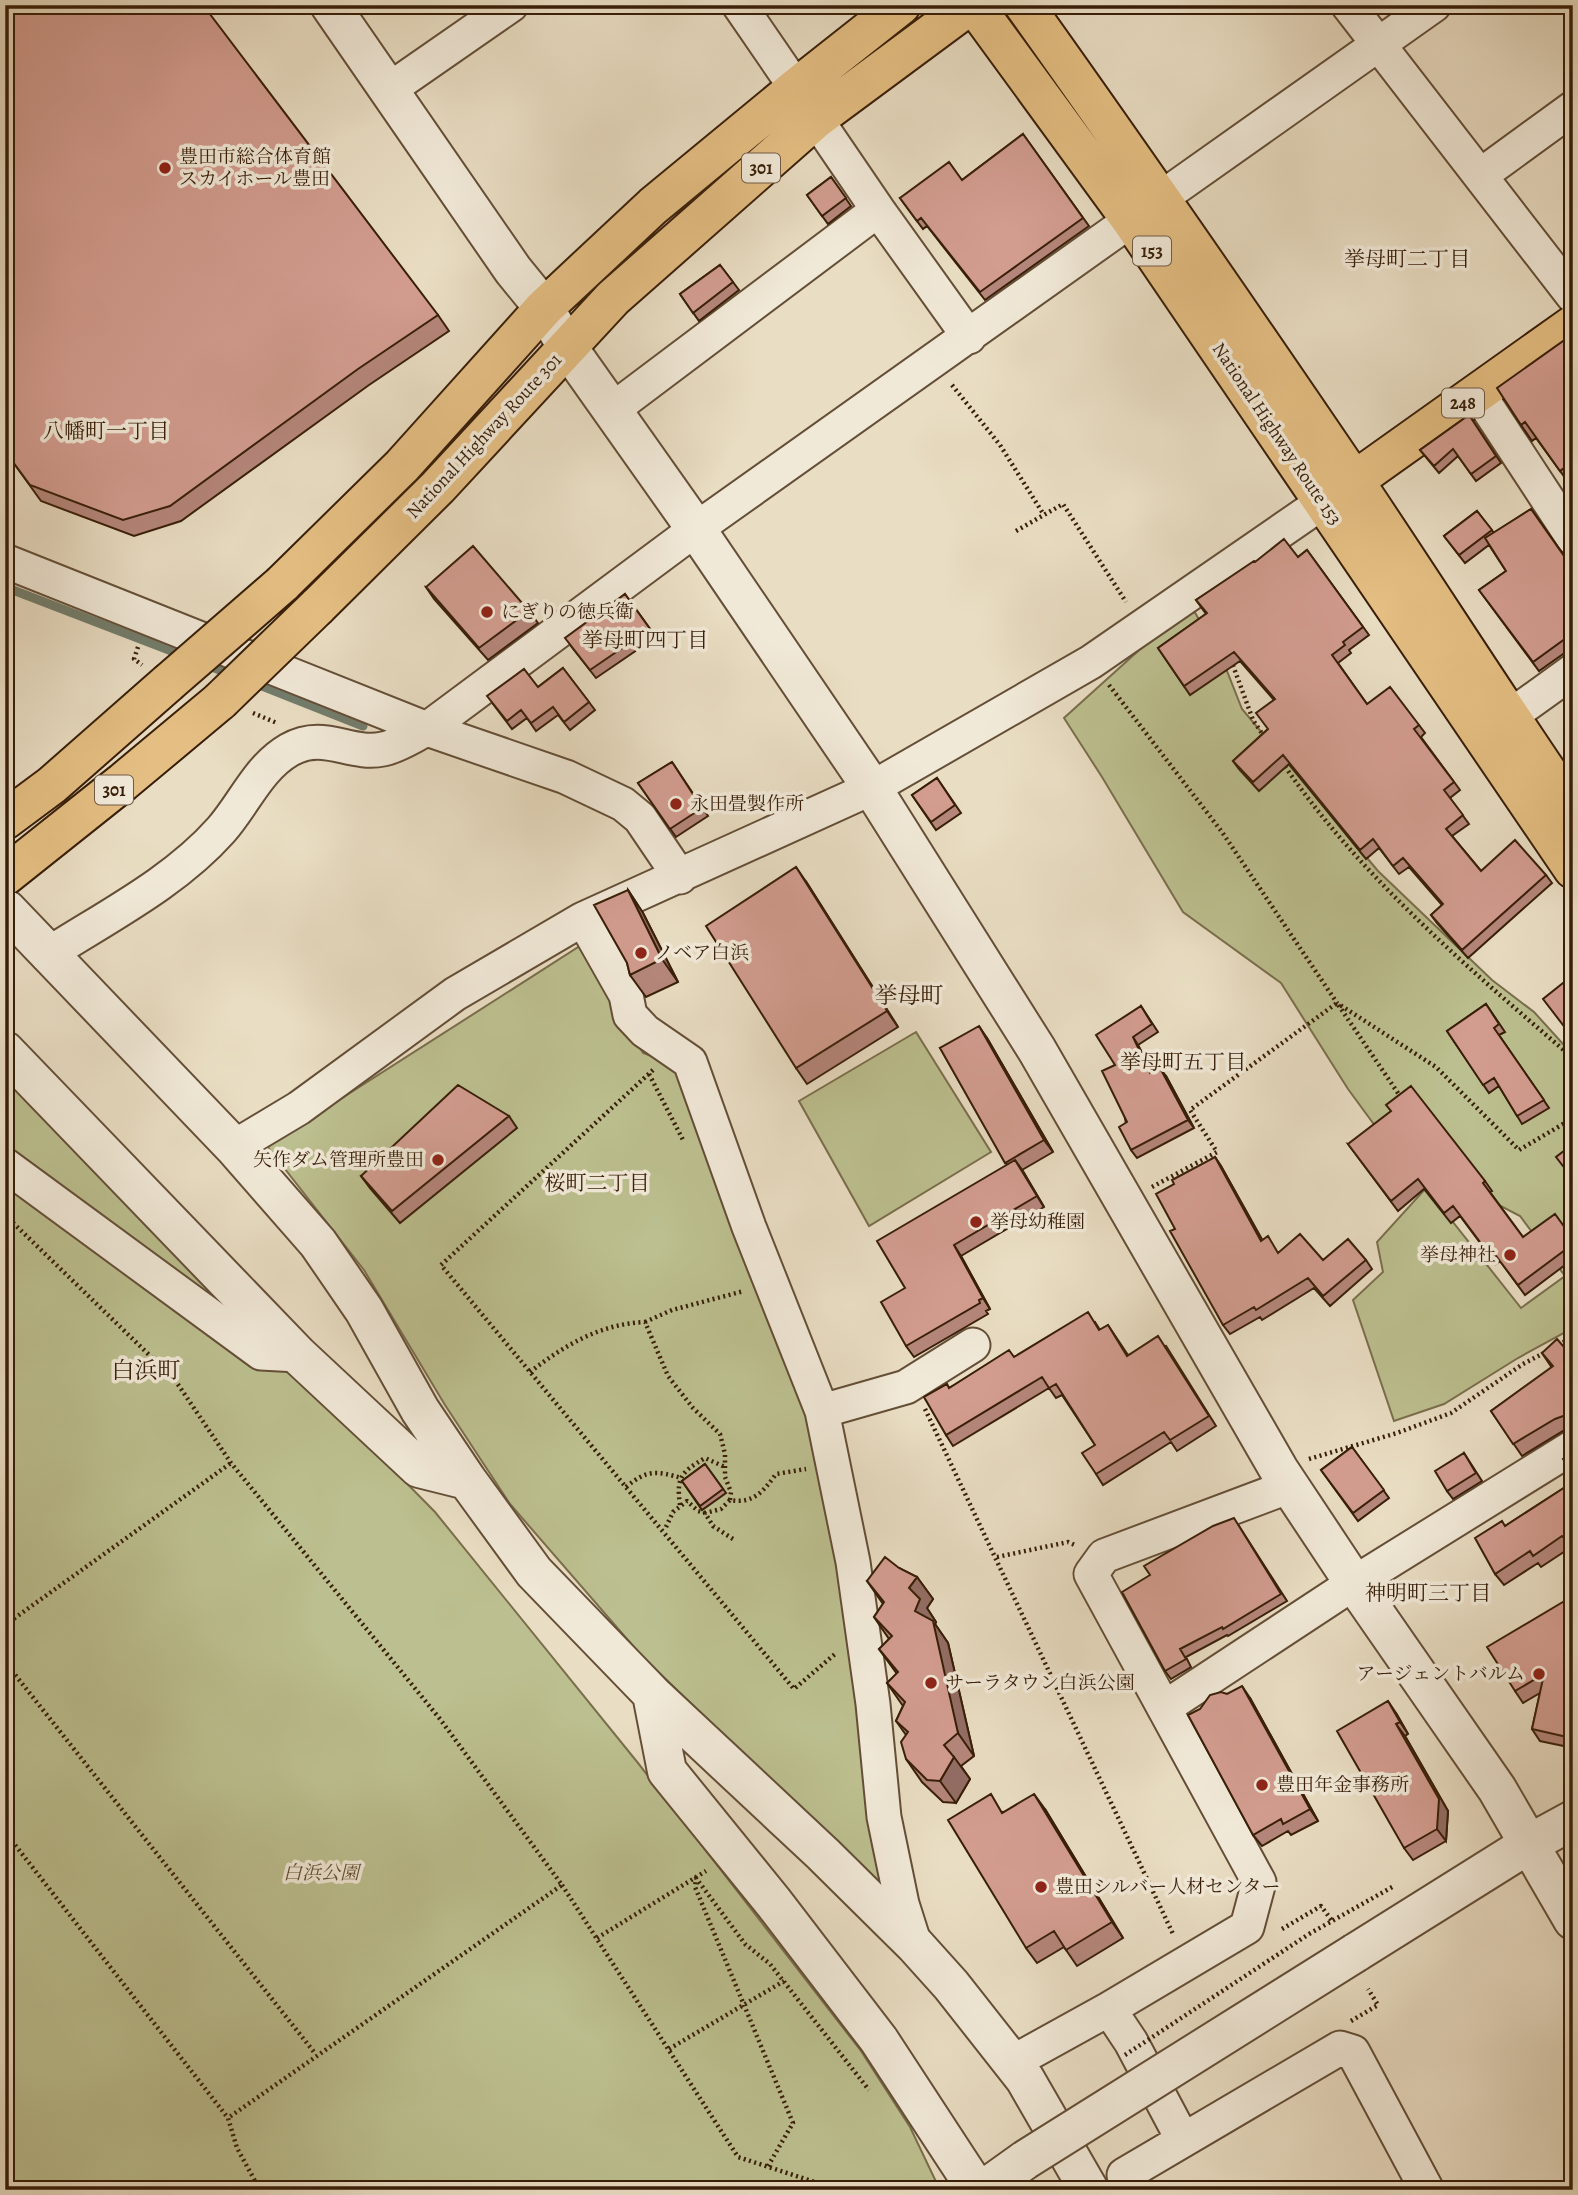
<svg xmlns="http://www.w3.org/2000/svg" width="1578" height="2195" font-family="Alegreya,'Noto Serif JP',serif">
<rect width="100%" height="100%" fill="#e9ddc3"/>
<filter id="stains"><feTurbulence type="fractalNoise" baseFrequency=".00286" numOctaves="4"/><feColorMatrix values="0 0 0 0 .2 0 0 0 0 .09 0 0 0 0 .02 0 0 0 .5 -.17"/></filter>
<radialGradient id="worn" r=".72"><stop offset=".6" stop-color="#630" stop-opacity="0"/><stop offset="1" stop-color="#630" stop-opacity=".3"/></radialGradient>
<path fill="#bcbf8f" stroke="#7a6e4c" stroke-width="2" d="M1190 604 1223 661 1242 709 1378 871 1492 980 1534 1012 1573 1055V1328L1518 1358 1444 1404 1394 1421 1353 1300 1383 1272 1377 1242 1426 1188 1521 1308 1565 1276 1520 1216 1392 1149 1348 1089 1281 983 1183 912 1102 777 1064 718Z
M583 944 643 1053 681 1067 823 1459 896 1899 877 1885 640 1654 510 1504 445 1405 364 1270 267 1146Z
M916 1032 991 1152 869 1226 799 1101Z
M5 1075 435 1512 638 1763 861 2051 910 2127 940 2190H12L5 2178Z"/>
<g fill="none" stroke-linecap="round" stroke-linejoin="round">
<path stroke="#727d6c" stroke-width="9" d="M5 587 182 655
M205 664 234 676
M254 683 363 726"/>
<defs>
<path id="minor" d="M739 5 796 88
M1348 5 1573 296
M390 89 511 5
M816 119 878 210 969 337
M1481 175 1573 108
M1161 198 1434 5
M1478 393 1573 538
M612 410 878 210
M5 561 427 729 566 777 623 804 640 818 680 877
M1509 717 1573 671
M583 919 626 995 630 1015 645 1031 690 1062 749 1227 822 1411 853 1562 873 1704 884 1817 902 1904 915 1945
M47 955C106 917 174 883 221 830 244 804 258 768 289 750 324 730 350 756 383 749 398 746 414 735 427 729L696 529 1131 220
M234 1147 299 1108 455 994 583 919 872 788 1091 662 1323 502
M5 1165 261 1353 298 1355
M822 1411 906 1387 973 1345
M1164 1708 1354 1583 1573 1447
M1109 2009 1131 2042 1183 2140
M1013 2062 1109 2009 1247 1927 1259 1882 1091 1574 1104 1556 1290 1486
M1127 2190 1124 2175 1340 2048 1353 2052 1427 2190"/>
<path id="tertiary" d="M330 5 513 270 544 308 568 348 696 529 872 788 1037 1050 1279 1470 1354 1583 1497 1789 1573 1920
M7 910 234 1147 318 1243 364 1310 420 1410 467 1480 534 1572 652 1694 823 1854 915 1945 951 1985 1025 2079 1089 2190
M5 1051 298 1355 419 1468 467 1480
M652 1694 667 1771 774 1903 879 2040 977 2190
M1355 1953 1529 1844 1573 1820
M983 2190 1025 2160"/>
<path id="trunk" d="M974 5 1131 220 1573 869
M1024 5C1136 162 1245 320 1353 479 1427 589 1498 701 1573 810
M1334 495 1573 325
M282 584 402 466 544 308 653 206 796 88 901 5
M317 607 438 487 613 298 816 119 970 5
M5 820 52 785 168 683
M5 876 123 782 220 701"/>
</defs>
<use href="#minor" stroke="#644e37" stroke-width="37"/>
<use href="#tertiary" stroke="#644e37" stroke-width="42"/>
<use href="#trunk" stroke="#381e08" stroke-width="42"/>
<path stroke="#381e08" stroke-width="4.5" stroke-dasharray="2 3.5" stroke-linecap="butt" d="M952 385 1000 445 1044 515
M1016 531 1063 504 1126 602
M138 647 134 659 142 665
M1231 660 1253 720 1265 738
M1109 685 1222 832 1337 1003 1436 1067 1519 1150 1570 1120 1573 1114
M253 713 277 723
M1282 762C1359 876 1469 969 1573 1058
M653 1070 441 1265 794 1689 835 1654
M649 1074 683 1140
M1152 1187 1217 1152 1190 1110 1337 1003 1400 1096
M5 1215 175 1380 231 1463 440 1719 562 1885 228 2118
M645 1322 672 1310 744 1291
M1558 1345 1573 1337
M530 1372C565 1345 600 1324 645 1322L668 1376 693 1408 720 1434 725 1454V1477L731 1492 730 1500
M925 1409 1174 1936
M1309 1459 1397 1433 1451 1413 1523 1364 1544 1353
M626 1487C648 1469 656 1471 682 1478
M680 1505C676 1476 682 1472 705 1458L725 1467
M666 1527 673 1512 687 1501 698 1511 705 1513
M733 1539 713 1526 705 1513 721 1509 730 1500C753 1504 763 1492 776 1474L806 1469
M997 1557 1068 1542 1077 1546
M5 1625 231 1463
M5 1662 314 2052
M5 1832 228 2118 237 2148 260 2190
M562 1885 738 2157 827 2186 830 2190
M1282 1929 1321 1906 1333 1922
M1309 1934 1394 1886
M597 1938 706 1871
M1351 2021 1378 2005 1368 1989
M669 2049 784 1981
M768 2166 793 2123 695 1887 696 1878 745 1944 770 1964 869 2090"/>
<use href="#minor" stroke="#f1e9d8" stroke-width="33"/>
<use href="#tertiary" stroke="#f1e9d8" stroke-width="38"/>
<use href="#trunk" stroke="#e4be82" stroke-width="38"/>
<defs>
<path id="tertiary-bridge" d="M1025 2160 1355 1953"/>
<path id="trunk-bridge" d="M168 683 282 584
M220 701 317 607"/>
</defs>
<use href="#tertiary-bridge" stroke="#644e37" stroke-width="42" stroke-linecap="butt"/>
<use href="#trunk-bridge" stroke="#381e08" stroke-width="42" stroke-linecap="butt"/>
<path stroke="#381e08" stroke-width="4.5" stroke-dasharray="2 3.5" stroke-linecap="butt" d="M1125 2055 1309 1934"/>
<use href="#tertiary-bridge" stroke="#f1e9d8" stroke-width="38"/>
<use href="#trunk-bridge" stroke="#e4be82" stroke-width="38"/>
</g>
<path fill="#b5867b" stroke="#381e08" stroke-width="2" d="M1023 134 1089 226 985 300 927 226 923 229 900 198 962 180Z
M831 177 851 206 828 224 807 195Z
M720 265 739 290 699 321 680 294Z
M438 315 449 331 369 385 181 521 134 536 41 501 5 451Z
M1573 334V485L1571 486 1536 438 1532 441 1521 425Z
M1469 415 1501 463 1476 481 1458 456 1439 473 1420 450Z
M1531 509 1573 568V647L1539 671 1479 590 1506 571 1489 545 1465 563 1444 536 1477 511 1494 533Z
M1307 550 1369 635 1349 650 1351 653 1338 663 1367 704 1419 725 1425 733 1421 737 1460 790 1450 798 1469 824 1452 836 1481 871 1546 875 1552 883 1468 958 1437 923 1431 915 1442 905 1409 867 1399 874 1379 848 1366 859 1289 764 1259 791 1239 769 1233 761 1268 729 1274 700 1240 661 1190 695 1158 648 1206 614 1196 600 1255 562 1298 557Z
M426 587 529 611 538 623 488 660 434 599Z
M625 594 656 637 596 678 571 646Z
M563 668 595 710 570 730 558 715 536 731 527 718 512 729 493 704 538 687Z
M672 762 708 816 676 837 638 783Z
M937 778 961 813 936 830 912 795Z
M807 883 898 1027 807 1084 796 1068Z
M628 890 643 913 678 982 646 997 630 975 627 963Z
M1486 1004 1505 1032 1499 1035 1549 1108 1522 1124 1499 1086 1489 1093 1447 1031Z
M1141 1006 1158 1032 1138 1045 1152 1073 1166 1076 1194 1128 1137 1158 1131 1150 1115 1065Z
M987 1038 1053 1152 1022 1170 1044 1207 961 1256 990 1309 986 1311 988 1314 914 1357 906 1346 905 1288 1007 1165 940 1048Z
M509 1116 517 1128 400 1223 370 1188 361 1176Z
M1348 1144 1485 1181 1492 1191 1490 1192 1523 1237 1573 1239V1259L1525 1295 1500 1261 1496 1264 1460 1216 1451 1223 1424 1189 1398 1211Z
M1215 1157 1221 1166 1262 1240 1278 1253 1323 1260H1366L1372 1269 1330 1306 1314 1288 1262 1320 1260 1317 1230 1334 1223 1325 1175 1229 1174 1184Z
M1095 1322 1100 1330 1108 1325 1128 1355 1166 1346 1216 1426 1177 1451 1171 1442 1103 1485 1096 1474 1095 1445 1062 1395 1056 1398 1049 1388 953 1446 946 1435 949 1388 1014 1357Z
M1573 1339V1428L1563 1431 1522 1456 1491 1411 1552 1368 1542 1353 1563 1346Z
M1352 1447 1389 1498 1358 1521 1321 1470Z
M1464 1453 1482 1481 1453 1499 1447 1491Z
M705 1464 726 1493 702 1510 682 1481Z
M1573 1482V1550L1570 1548 1541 1567 1538 1563 1504 1585 1495 1574 1505 1526Z
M1239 1526 1287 1601 1228 1636 1227 1635 1186 1657 1191 1667 1171 1679 1165 1671Z
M899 1568 917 1577 933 1599 927 1608 936 1622 935 1624 948 1643 974 1756 961 1766 970 1779 956 1803 943 1802 922 1782 906 1759V1735L896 1721 903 1706 887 1683 897 1674 879 1649 889 1639 874 1617 883 1604 867 1581Z
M1573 1596V1748L1540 1741 1532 1729 1540 1693 1523 1703 1515 1691Z
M1227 1694 1250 1698 1318 1821 1291 1835 1288 1831 1262 1846 1253 1835Z
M1396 1713 1408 1734 1405 1736 1448 1811 1446 1841 1413 1860 1404 1848Z
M1045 1809 1123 1938 1077 1966 1064 1947 1037 1963 1026 1948 1003 1812Z"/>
<path fill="#936d64" stroke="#381e08" stroke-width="2" d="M796 867 807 883 898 1027 887 1011Z
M628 890 643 913 678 982 662 959Z
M979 1026 987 1038 1053 1152 1044 1140Z
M1133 1037 1138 1045 1156 1081 1150 1073Z
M1160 1068 1166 1076 1194 1128 1188 1120Z
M1215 1157 1221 1166 1268 1250 1261 1241Z
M1015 1160 1023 1171 1044 1207 1037 1196Z
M954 1245 961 1256 990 1309 983 1298Z
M917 1577 933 1599 927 1608 936 1622 935 1624 948 1643 974 1756 958 1733 915 1611 909 1588Z
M1242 1686 1250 1698 1318 1821 1310 1809Z
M1388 1701 1396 1713 1408 1734 1400 1722Z
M1573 1711V1746L1567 1737Z
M1396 1724 1405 1736 1448 1811 1446 1841 1437 1829Z
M954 1757 970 1779 956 1803 940 1781Z
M1034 1794 1045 1809 1123 1938 1112 1922Z"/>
<path fill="#d29c8f" stroke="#381e08" stroke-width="2" d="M5 5H203L438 315 358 369 170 506 123 520 30 485 5 451Z
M1023 134 1083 218 980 292 921 218 917 221 900 198 949 162 962 180Z
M831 177 846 198 822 216 807 195Z
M720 265 733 282 693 313 680 294Z
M1573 334V461L1560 471 1525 422 1521 425 1497 388Z
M1469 415 1496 456 1471 474 1453 449 1434 466 1420 450Z
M1531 509 1571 566 1568 569 1573 576V633L1533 662 1479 590 1506 571 1485 538Z
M1477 511 1492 530 1459 555 1444 536Z
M1284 539 1298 557 1307 550 1363 627 1343 642 1345 645 1332 655 1367 704 1390 687 1419 725 1414 729 1454 782 1444 790 1463 815 1446 829 1481 871 1515 840 1546 875 1462 950 1431 915 1443 904 1403 858 1393 866 1373 839 1360 850 1283 755 1253 782 1233 761 1268 729 1256 713 1275 699 1234 652 1184 686 1158 648 1207 613 1196 600 1254 561 1255 562Z
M473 546 529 611 479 648 426 587Z
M625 594 650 629 590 670 565 638Z
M563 668 589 702 564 722 553 707 531 723 521 710 507 721 487 696 524 669 538 687Z
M672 762 702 808 670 829 638 783Z
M937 778 955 805 931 822 912 795Z
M796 867 887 1011 796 1068 706 926Z
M628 890 662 959 630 975 627 963 594 905Z
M1573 975V1038L1543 999Z
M1486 1004 1499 1024 1494 1028 1544 1100 1517 1116 1494 1078 1483 1085 1447 1031Z
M1141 1006 1152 1024 1133 1037 1150 1073 1160 1068 1188 1120 1131 1150 1119 1127 1127 1122 1102 1071 1115 1065 1096 1035Z
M979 1026 1044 1140 1005 1163 940 1048Z
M458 1085 509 1116 392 1211 361 1176Z
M1411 1086 1485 1181 1483 1183 1523 1237 1555 1214 1573 1239V1244L1518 1285 1493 1252 1489 1254 1453 1206 1444 1213 1418 1179 1391 1201 1348 1144 1391 1111 1386 1105Z
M1573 1144V1179L1556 1157Z
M1215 1157 1261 1241 1268 1236 1278 1253 1300 1234 1323 1260 1348 1239 1366 1260 1323 1296 1308 1278 1256 1310 1254 1307 1223 1325 1170 1231 1175 1229 1156 1194 1174 1184 1172 1180Z
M1015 1160 1037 1196 954 1245 983 1298 979 1300 980 1303 906 1346 881 1302 905 1288 877 1241Z
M1088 1312 1099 1330 1108 1325 1127 1356 1158 1336 1209 1416 1170 1440 1164 1432 1096 1474 1082 1453 1095 1445 1056 1384 1049 1388 1042 1377 946 1435 924 1397 947 1384 949 1388 1009 1350 1014 1357Z
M1557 1339 1563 1346 1573 1339V1418L1563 1416 1555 1419 1513 1444 1491 1411 1553 1366 1542 1353Z
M1352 1447 1384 1490 1353 1513 1321 1470Z
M1573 1451V1473L1563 1459Z
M1464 1453 1476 1473 1447 1491 1435 1471Z
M705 1464 723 1489 700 1506 682 1481Z
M1573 1482V1533L1564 1538 1562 1536 1533 1556 1530 1551 1495 1574 1475 1538 1502 1521 1505 1526Z
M1234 1518 1281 1594 1223 1629 1222 1627 1180 1649 1186 1659 1165 1671 1122 1592 1150 1575 1144 1566 1213 1526Z
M885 1557 899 1568 917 1577 909 1588 920 1599 915 1611 933 1621 958 1733 944 1745 954 1757 940 1781 927 1780 906 1759 901 1742 908 1732 896 1721 905 1702 887 1683 898 1672 879 1649 892 1636 874 1617 884 1602 867 1581Z
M1573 1596V1711L1567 1737 1532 1729 1544 1674 1515 1691 1487 1647Z
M1242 1686 1310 1809 1283 1824 1281 1819 1253 1835 1188 1715 1200 1709 1210 1695 1221 1692 1227 1694Z
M1388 1701 1400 1722 1396 1724 1439 1799 1437 1829 1404 1848 1337 1731Z
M991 1794 1002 1813 1034 1794 1112 1922 1066 1950 1054 1931 1026 1948 948 1820Z"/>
<g fill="#8f2418" stroke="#f1e9d8" stroke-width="2.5">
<circle cx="165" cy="168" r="7"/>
<circle cx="487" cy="612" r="7"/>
<circle cx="676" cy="804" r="7"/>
<circle cx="641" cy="953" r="7"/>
<circle cx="438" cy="1160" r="7"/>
<circle cx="976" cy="1222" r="7"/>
<circle cx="1510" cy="1255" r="7"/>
<circle cx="1539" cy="1674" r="7"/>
<circle cx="931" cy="1683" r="7"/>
<circle cx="1262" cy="1785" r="7"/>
<circle cx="1041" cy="1887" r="7"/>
</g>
<g text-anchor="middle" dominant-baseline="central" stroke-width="7" stroke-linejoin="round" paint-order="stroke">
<g fill="#f1e9d8" stroke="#705b46" stroke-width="2">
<rect x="742" y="153.5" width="38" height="29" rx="5"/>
<rect x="1133" y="236.5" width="38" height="29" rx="5"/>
<rect x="1442" y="388.5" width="42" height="29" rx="5"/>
<rect x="95" y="775.5" width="38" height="29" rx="5"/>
</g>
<g font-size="18" font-weight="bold" fill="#381e08">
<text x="761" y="168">301</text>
<text x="1152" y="251">153</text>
<text x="1463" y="403">248</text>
<text x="114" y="790">301</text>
</g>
<g font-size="19" fill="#381e08" stroke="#f1e9d8" text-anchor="start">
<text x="179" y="157">豊田市総合体育館<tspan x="179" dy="22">スカイホール豊田</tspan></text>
<text x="501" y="612">にぎりの徳兵衛</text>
<text x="690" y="804">永田畳製作所</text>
<text x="655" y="953">ノベア白浜</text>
<text x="424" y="1160" text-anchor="end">矢作ダム管理所豊田</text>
<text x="990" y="1222">挙母幼稚園</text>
<text x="1496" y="1255" text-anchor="end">挙母神社</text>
<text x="1525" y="1674" text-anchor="end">アージェントバルム</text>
<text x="945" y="1683">サーラタウン白浜公園</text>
<text x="1276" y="1785">豊田年金事務所</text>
<text x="1055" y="1887">豊田シルバー人材センター</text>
</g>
<g font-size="19" fill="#381e08" stroke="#f1e9d8">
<text transform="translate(1277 434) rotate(56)">National Highway Route 153</text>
<text transform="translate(484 436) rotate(-47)">National Highway Route 301</text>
</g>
<g font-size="19" font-style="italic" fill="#604e30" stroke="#f1e9d8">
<text x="321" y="1873">白浜公園</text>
</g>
<g font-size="21" fill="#381e08" stroke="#f1e9d8">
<text x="1407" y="259">挙母町二丁目</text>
<text x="106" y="431">八幡町一丁目</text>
<text x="645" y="640">挙母町四丁目</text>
<text x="1183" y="1062">挙母町五丁目</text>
<text x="597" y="1183">桜町二丁目</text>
<text x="1428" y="1593">神明町三丁目</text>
</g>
<g font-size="23" fill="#381e08" stroke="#f1e9d8">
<text x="909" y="995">挙母町</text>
<text x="146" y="1370">白浜町</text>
</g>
</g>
<rect width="1578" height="2195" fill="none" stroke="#e9ddc3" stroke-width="28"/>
<rect x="7" y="7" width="1564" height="2181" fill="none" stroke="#381e08" stroke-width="3.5"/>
<rect x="14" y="14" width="1550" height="2167" fill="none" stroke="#381e08" stroke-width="2"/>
<rect width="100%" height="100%" filter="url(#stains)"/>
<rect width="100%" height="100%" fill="url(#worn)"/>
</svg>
